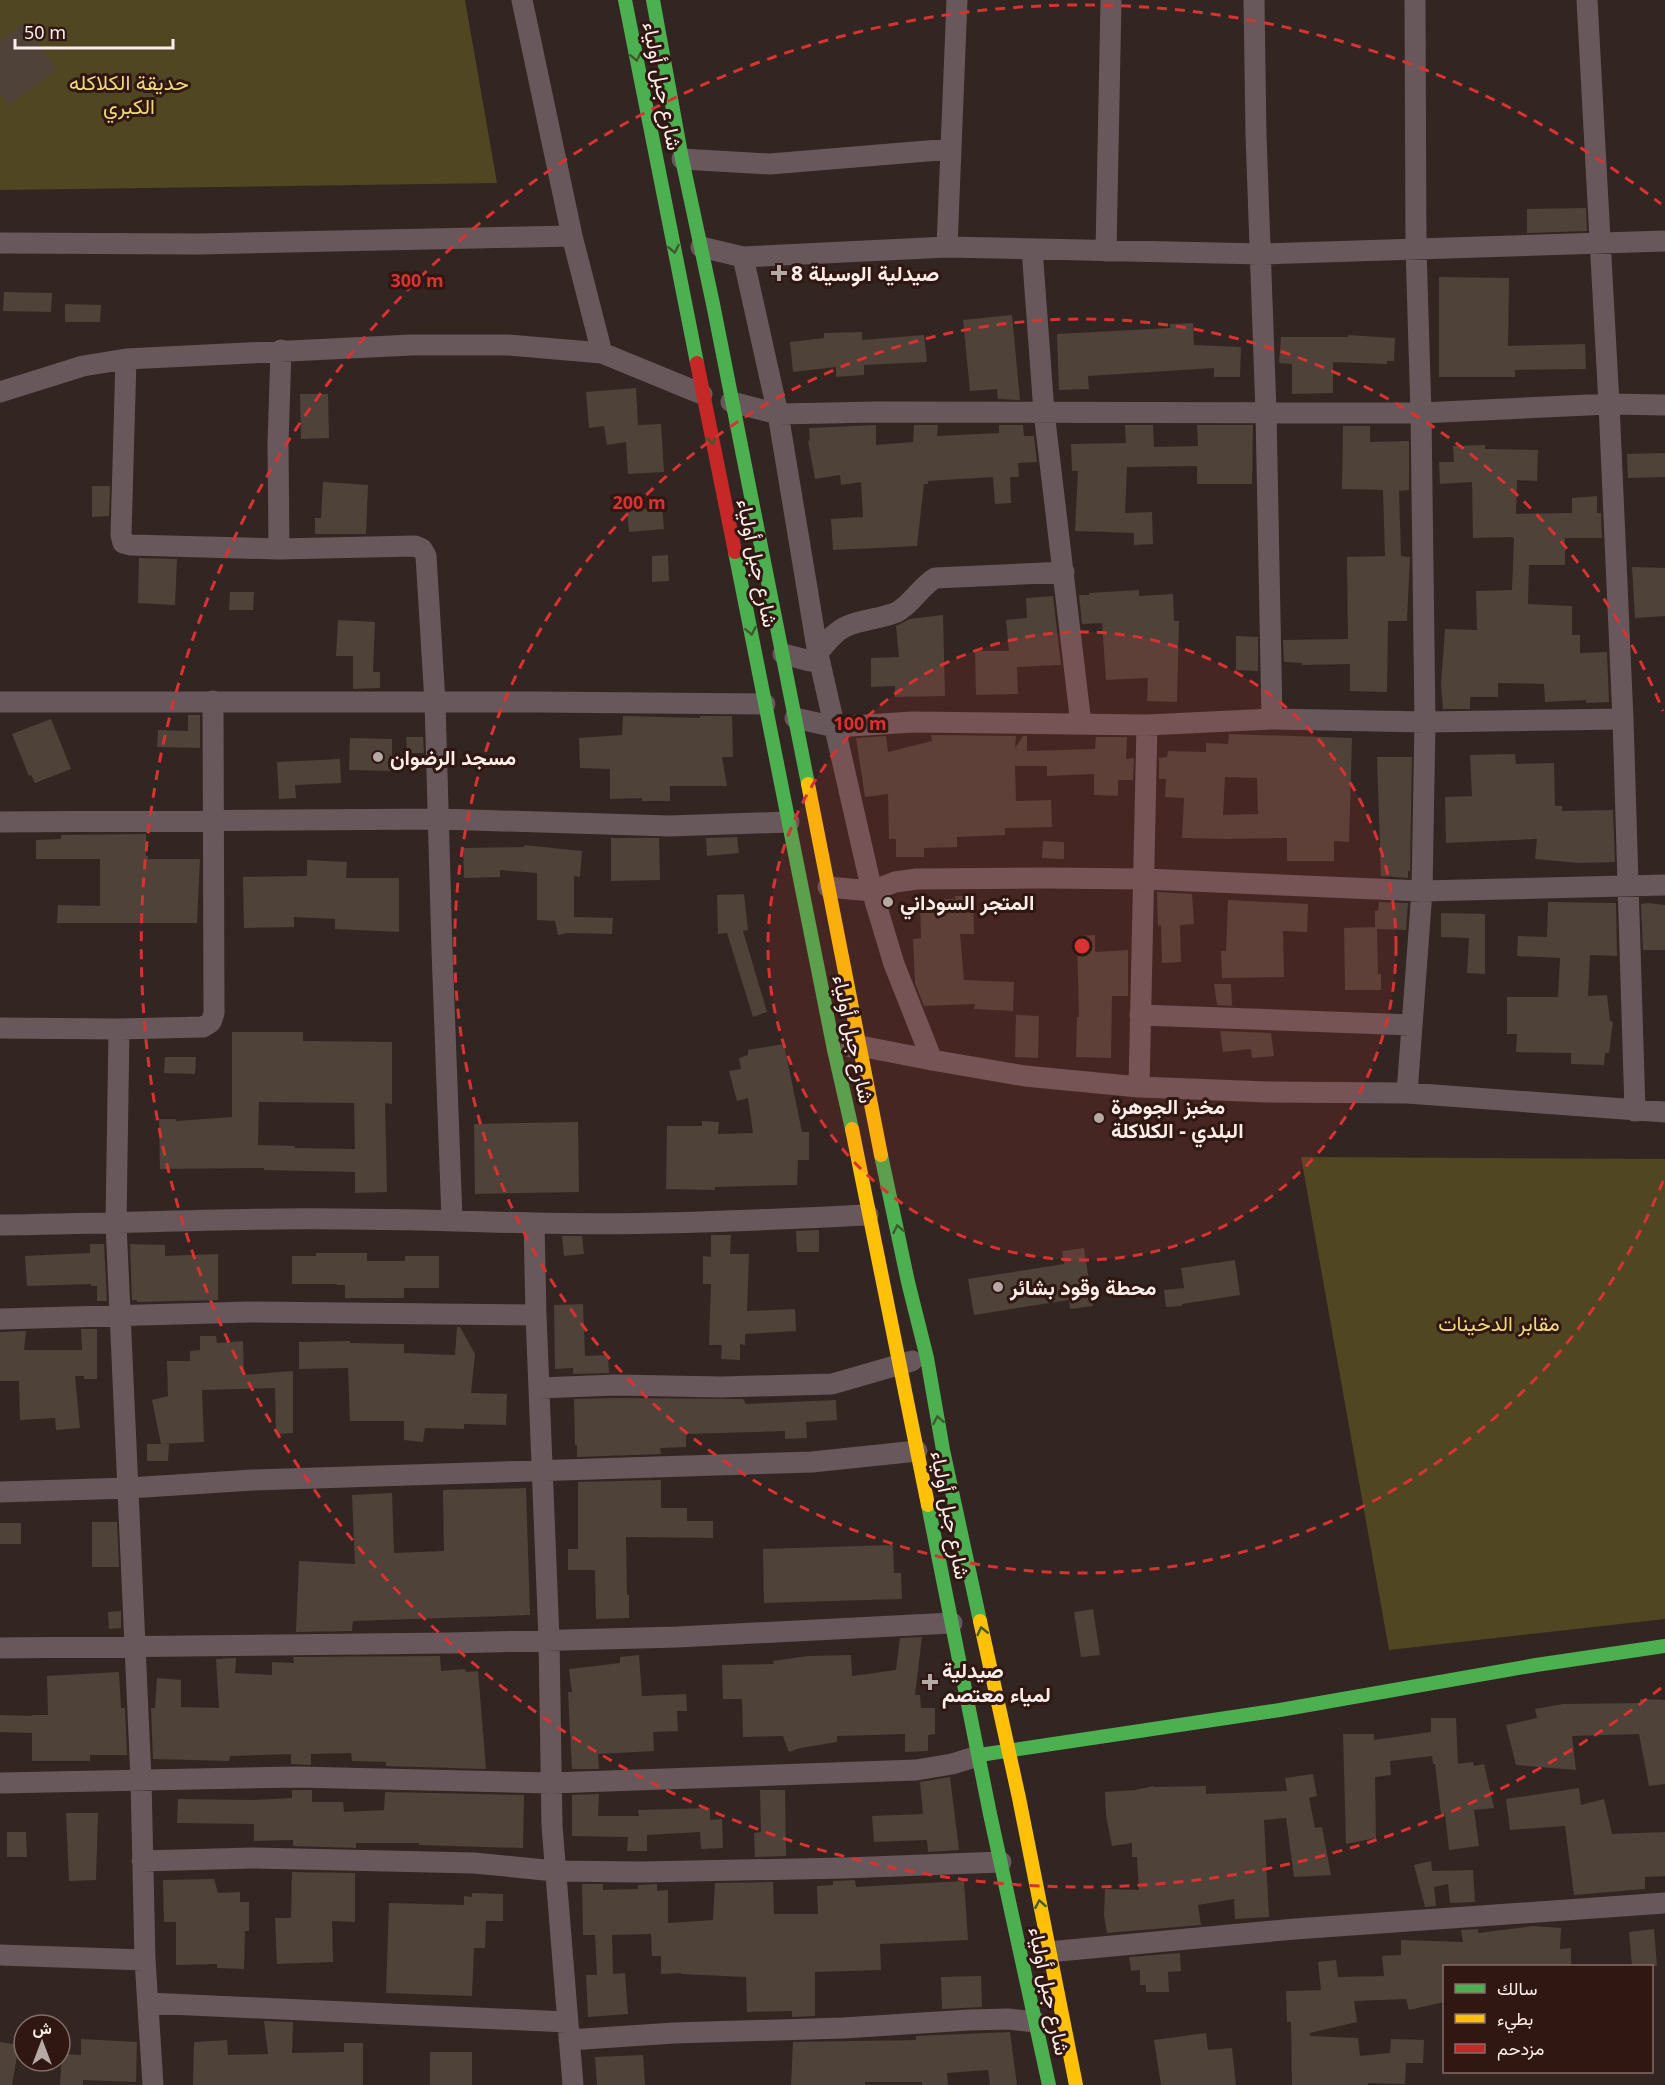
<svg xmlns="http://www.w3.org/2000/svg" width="1665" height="2085" font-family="'Noto Sans',Vazirmatn,sans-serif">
<rect width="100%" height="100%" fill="#332521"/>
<path fill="#504722" d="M0 0H465L497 183 0 190Z
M1301 1157 1665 1159V1619L1389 1650Z"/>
<path fill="#4f4239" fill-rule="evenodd" d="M23 24 57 70 9 105 0 93V41Z
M1586 208 1587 231 1527 233V209Z
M1439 277 1509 278 1508 346 1585 344 1586 369 1515 370V377H1439Z
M4 292 52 293 51 312 3 311Z
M65 304 101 305 100 322H65Z
M1012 315 1020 400 998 399 997 389 970 391 963 320Z
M1193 323 1194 345 1241 347 1240 377H1214V368L1088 376 1089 389 1059 390 1057 334 1170 328V324Z
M862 332V340L924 335 927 362 864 365V375L836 377V367L793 372 790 342 824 338V333Z
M1348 335 1395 338 1394 361H1387V364L1333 362V393L1292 394V364L1279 363 1281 337H1348Z
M636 388 638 425 661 424 664 472 628 474 626 442 607 445 604 426 589 428 586 392Z
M300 394H328L329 438 301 439Z
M876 425V445L913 442 914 425H938L937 436 999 433V425H1023L1024 436H1034L1037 462 1018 463 1019 477H1010L1011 503 995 504 993 477 928 481V484H924L917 546 833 550 831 519 863 517 861 482 841 485 840 475 815 479 808 441 810 440 809 428Z
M1125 425H1153L1154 447 1198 446 1197 425H1253L1252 484H1197V466L1127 467 1125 513 1152 512 1153 544 1134 545V533L1075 531 1078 471H1072L1071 444 1126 443Z
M1343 426H1370V442L1409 441V490L1399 491 1401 556 1410 557 1407 621H1388L1387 692 1350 691V664L1302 665V663L1284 662 1283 640 1348 639 1347 557 1385 556 1383 490 1342 489Z
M1485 445V449L1538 450 1537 481 1517 480 1516 514 1572 513V498L1597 496V513H1601L1602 538H1565V565H1529L1528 604 1572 606V635H1580V653L1607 652 1609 702 1586 703V700L1545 702 1544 684 1498 683V697H1470V709H1443L1441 685 1445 629 1477 630 1476 591 1512 590 1514 538 1511 537 1473 538 1472 482 1440 484 1439 462H1454L1453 446Z
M1665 453V477L1628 478 1627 454Z
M323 482 368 485 366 534H315V518H321Z
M92 486H110L109 516 92 517Z
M662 507 664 529 629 532 627 510Z
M668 555 669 581 652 582V556Z
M139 558 177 559 175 605 138 603Z
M1632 567 1665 568V616L1635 618Z
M1139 590V596L1173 594 1174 621H1179L1177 702 1147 701 1148 678 1106 680 1102 623 1082 624 1079 595H1089V593Z
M230 592H254L253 610H229Z
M1053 596 1061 665 1017 667 1018 694 976 695 975 651H1009L1006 620 1027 618 1026 598Z
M943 615 945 696 895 697V686L871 687V658L899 657 896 626 910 619Z
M338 620 375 622 373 672H380V688L353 689V656H336Z
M1236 636 1258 637V671L1236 670Z
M188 715H200V748L157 747 158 730 188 731Z
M623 716 700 718V716H732L733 757H722L727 786H670V801H642V798L610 799V769L580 768 579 738 622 735Z
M51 719 71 769 35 783 31 775 29 776 12 734Z
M1229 734 1352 738 1349 842 1334 841V861H1287V838L1225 839 1182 838 1184 798 1165 797 1166 779H1159V758L1167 757 1168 751 1206 752V743L1228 744ZM1225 777 1257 778 1258 814 1223 815Z
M931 735 1016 736 1015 748 1023 736H1027V751L1095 749 1096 737H1127L1126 759 1134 758 1133 780H1118V796L1094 795V774L1047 776V766H1015L1016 801 1051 800 1052 827 1005 828V835L957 837V847L924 848V857H896V839H889L888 794 865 797 856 738 886 736 888 752 932 741Z
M406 737H423L424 753H407Z
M350 738 392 739V771L349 770Z
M1515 754 1516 764 1554 763 1555 806H1562V811L1613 810 1615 862 1578 863 1535 859 1537 839 1446 843 1445 797 1472 796 1470 755Z
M1377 757H1412L1410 871H1408V878L1381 876Z
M340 759 341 783 295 785 296 798 279 799 277 762Z
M146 834V856H148V859H200L197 923H57L58 905 100 906V859H36V840L61 839V835Z
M737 837 739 853 707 856 706 838Z
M611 838H659L660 880 611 881Z
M1043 841 1064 842V859L1042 858Z
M524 845 582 851 580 877 574 876V917L613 918 612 934 567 933 558 935 555 921 537 920V873L500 870V877L464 878 463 848 524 847Z
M307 860 347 862 346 878H399V932L335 929V919L294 917V927L244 928 243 877 307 876Z
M1157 892 1192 894 1194 924 1180 925 1181 962 1162 963 1161 925 1158 926Z
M744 894 748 930 743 931 767 1012 753 1017 727 933 718 934 717 895Z
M955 896H973L974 934H960L964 980 1014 982 1013 1011 974 1009 975 1004 924 1006 915 983 913 939 921 938 920 900 955 899Z
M1228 900 1308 904 1307 932 1283 931 1284 977 1222 978 1221 951H1226Z
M1379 902 1408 903 1406 930 1377 929 1378 974H1381V990H1345L1344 928 1375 927V911H1378Z
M1548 902 1616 903 1617 956 1590 955 1588 996 1607 995 1610 1021 1613 1022 1609 1053H1605L1604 1065 1571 1064V1053L1516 1052 1517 1034H1507V997H1558L1560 958 1517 956 1518 936 1547 937Z
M1648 903 1665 905V950H1643L1641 904Z
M1441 913 1485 914V974L1467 973 1469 938 1441 937Z
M1095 935V952L1128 950V996H1112L1111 1058 1076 1057 1077 1017H1079L1077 936Z
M1214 984H1231L1232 1006 1217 1005Z
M1016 1015 1039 1016 1038 1058 1015 1057Z
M1220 1031 1271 1033 1274 1056 1252 1058 1251 1049 1223 1052Z
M232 1032H303V1041L392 1042V1104L385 1103 387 1192 355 1193V1172L264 1170V1168L160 1169 159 1119H176V1121L232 1117ZM259 1102 354 1103 355 1149 294 1148 295 1146 258 1145Z
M784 1044 802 1132H809V1160H798L797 1185 715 1187V1190L666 1189 667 1126H702V1121L719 1122 718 1134 753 1133 748 1098 737 1101 729 1071 741 1069 739 1058 748 1055V1050Z
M165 1057H196L195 1074 164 1073Z
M578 1122 579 1192 475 1194 474 1124Z
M819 1230V1252H797L796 1231Z
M711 1235H731L730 1254H749L747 1311 795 1309 796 1331 745 1334V1345L740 1344V1360L721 1359 722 1345H709L711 1284H703V1256L711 1257Z
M562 1236H582L584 1254 564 1256Z
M90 1244H104L107 1301H97V1286H91V1284L27 1286 25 1256 90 1253Z
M130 1244 165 1245V1256L218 1254V1300L137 1302V1300H132Z
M1084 1248 1093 1306 1070 1309 1069 1300 974 1315 968 1279 1064 1264 1062 1251Z
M316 1253H367V1261H405V1256H439V1288H404V1298H345V1285H337V1284H292V1256H316Z
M1235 1260 1240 1295 1182 1304V1306L1166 1307 1164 1290 1184 1288 1181 1268Z
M583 1304 585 1356 608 1355 609 1373 573 1374V1368L555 1369 554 1305Z
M457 1327H460L475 1354 471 1393 507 1394 506 1425 464 1424V1429L425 1428 423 1442 404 1440V1421H350L348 1368 299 1369V1342L350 1341V1343L404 1344V1353L455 1355Z
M81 1329H97V1379H84V1376H75L80 1428 56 1430 55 1418 20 1420 19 1381H0V1332L26 1331 24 1350H82Z
M200 1336H216L217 1343 243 1341 244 1375 293 1371V1433L276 1434 275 1388 202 1390 204 1442 161 1444 152 1400 168 1396 167 1361H190V1351L200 1350Z
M616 1398 743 1399 746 1404 836 1400 837 1420 806 1422 807 1438 785 1439V1431L686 1434V1447L660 1448 661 1454 577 1457V1445H575L574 1399Z
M147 1444H169L168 1461H147Z
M661 1480V1508H687V1521H713V1538L626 1537 627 1595H629V1618L596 1619 595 1570H568V1549H578V1482Z
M526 1488 530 1615 353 1621 352 1631 296 1632 299 1561 355 1564 352 1495 392 1493 394 1553 444 1551 443 1490Z
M92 1522H117L119 1567H92Z
M0 1523H21V1544H0Z
M893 1545 894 1573H901L902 1599 764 1603 763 1549Z
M1093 1609 1100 1655 1081 1657 1074 1612Z
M121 1611V1628L109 1629 108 1612Z
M922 1637 915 1695H920L921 1708H935V1734L928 1735V1751L905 1752V1734L837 1736V1742L800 1748 789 1752 783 1736 743 1737 742 1699H723L722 1665 774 1664 773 1661 808 1656 851 1655 852 1676 896 1670 900 1638Z
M639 1655 642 1696 686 1694 687 1711H677L678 1731 653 1732 654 1751 598 1754 599 1769H572L568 1692H572L569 1669 620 1663V1657Z
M440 1656 441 1671 465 1669 466 1672 478 1671 486 1769 386 1766V1762L352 1761 351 1753 311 1754V1765L291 1764V1754L230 1756 229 1761 153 1759 151 1708H155L157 1678 181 1680V1707L219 1708 216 1659 236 1658 235 1673 272 1675V1662L294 1663 293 1657Z
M119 1672 121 1708H125L127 1755H90V1761H32V1733L0 1732V1715L32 1716V1715H48L47 1676Z
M1640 1699 1665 1700V1784L1649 1786 1639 1734 1572 1736 1576 1770 1516 1765 1506 1725 1537 1718 1535 1709 1563 1704 1640 1703Z
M1431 1718H1456L1458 1764 1473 1762 1474 1766 1484 1764 1494 1808 1474 1810 1479 1846 1449 1850 1445 1814H1441L1435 1764H1433L1432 1756 1390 1761 1391 1775 1375 1777 1376 1838 1346 1844 1343 1734H1374V1740L1431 1732Z
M1313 1774 1317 1796 1309 1798 1315 1828 1322 1827 1331 1875 1294 1877 1286 1818 1264 1820 1269 1917 1235 1919 1234 1899 1198 1905 1201 1925 1107 1933 1104 1916 1105 1889 1139 1890 1137 1857H1132V1843L1112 1846 1106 1815 1105 1792 1135 1790 1154 1786V1787L1206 1786V1794L1287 1791 1285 1778Z
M950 1777 959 1850 928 1852 927 1840 874 1842 872 1816 923 1814 920 1782Z
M1579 1788 1581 1805 1604 1799 1612 1834 1665 1832V1876L1645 1877V1889L1574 1895 1565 1826 1510 1830 1506 1799Z
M292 1790H312V1802H343L344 1812 384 1810 385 1792 524 1795 523 1848 419 1845V1843H356V1848L293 1846V1840L254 1841V1824L177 1823 178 1799 253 1800 292 1798Z
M760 1790H785L786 1856 755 1857 754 1833 761 1832Z
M599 1794 598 1816H639L638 1810 710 1808V1820L722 1819 723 1848 701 1849 700 1832 647 1835V1851H627L628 1837 572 1836V1795Z
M66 1813H98L96 1880 69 1881Z
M7 1832H26L27 1857H7Z
M1431 1861 1432 1871 1473 1870 1475 1902 1450 1903 1448 1884 1434 1887 1436 1906 1425 1907 1414 1865Z
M292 1872 355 1873V1922L332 1921 333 1962 277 1964 275 1918H291Z
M214 1879 218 1893 240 1892V1902H249V1931H245L244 1969 217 1968V1964L176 1965V1922H164L163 1880Z
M855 1880 856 1887 964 1881 968 1940 880 1944 881 1970 815 1972V2016L792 2017V2011L747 2012 746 1977 681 1974V1973L661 1974V1956H652L651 1934 612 1935 613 1974 625 1973 628 2014 588 2017 586 1975H597L595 1935H583L582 1884H603V1890L638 1889V1885L657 1884V1891L668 1890V1923L713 1920 715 1883 773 1882 774 1914H818L817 1886 833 1885V1881Z
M472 1893 503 1894V1921H486L485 1948H474L472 1996 386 1993 389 1903 464 1905V1896L472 1897Z
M1533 1926 1561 1928 1560 1949 1571 1948V1966H1444V2002L1409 2010 1406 1999 1354 2001 1357 2022 1310 2033V2036L1358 2038 1360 2056 1390 2053 1391 2039 1424 2040 1423 2063H1406L1405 2084 1368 2083V2085H1292L1291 2022H1287L1286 1991 1321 1990 1318 1962 1336 1960 1338 1977 1384 1976 1382 1956 1401 1955V1940L1463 1942 1461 1930 1478 1929V1933Z
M1654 1929 1657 1966H1632L1629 1932Z
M1180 1953 1181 1971 1168 1972 1169 1992H1146V1985H1140V1970L1131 1971 1129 1957Z
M981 1976 982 2007 942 2009 941 1977Z
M264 2021 293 2022 292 2053 344 2052V2043H363V2085H193L194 2042 227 2040 228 2055 268 2054Z
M1010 2032 1017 2085H990L988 2070 947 2073 948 2085H922V2082H865V2085H791L793 2042 916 2040V2036Z
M1206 2033 1208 2050 1232 2048 1236 2085H1161L1154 2040Z
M81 2039 137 2042 136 2082 83 2080V2085H60L62 2054 81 2055Z
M0 2042 19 2045 12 2085H0Z
M430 2052H472V2085H430Z
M643 2055 645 2085H597L595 2057Z"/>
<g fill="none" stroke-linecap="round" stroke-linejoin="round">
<path stroke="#69585b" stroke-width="21" d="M522 0 572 236 602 353
M1254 0 1256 135 1266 412 1272 719
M1587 0 1609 404 1623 719 1635 1111
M682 159 770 164 951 149
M0 243 199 244 572 236
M701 247 743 257 947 247 1261 254 1665 241
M947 247 957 0
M1032 249 1044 412 1081 724
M1106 251 1111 0
M743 257 778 414 818 654 872 891 894 964 932 1060
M126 359 121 535 123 543 131 545 279 549 415 546 422 549 426 556 435 702 442 950 452 1219
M0 392 83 366 126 359 411 345H508L602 353 702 394
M731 402 778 414 876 412 1421 413 1609 404 1665 405
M279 549 278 444 281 350
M783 654 810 661C822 650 831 633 847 626 863 619 881 619 897 612 912 604 920 587 935 578L1064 572
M0 702H537L765 704
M795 718 835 727 913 722 1147 725 1272 719 1425 722 1623 719
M0 822 440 819 669 826 789 822
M828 887 872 891 895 882 917 879 1043 878 1145 879 1422 891 1665 885
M1140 1015 1412 1025
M0 1028 119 1029 203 1027 211 1022 214 1013 213 701
M119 1029 116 1224 141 1779 145 1960 153 2085
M851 1047 860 1046 932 1060 1025 1076 1139 1087 1268 1092 1407 1093 1665 1112
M1139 1087 1147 725
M1407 1093 1422 891 1425 722 1421 413 1416 248 1415 0
M534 1223 536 1315 549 1639 552 1826 573 2085
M0 1225C94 1224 187 1220 280 1219 365 1218 449 1221 534 1223 645 1226 757 1220 868 1215
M0 1319 249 1312 536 1315
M539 1388 616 1385 721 1387 832 1384 912 1361
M0 1492 129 1488 253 1480 812 1462 917 1451
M0 1648 449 1643 678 1637 952 1623
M0 1783 297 1777 551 1783 916 1770 952 1764 978 1756
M142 1861 252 1858 474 1863 555 1871 641 1872 845 1868 1001 1862
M1048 1952 1295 1929 1665 1903
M0 1955 145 1960
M148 2003 567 2022
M569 2040 674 2033 843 2028 969 2020 1008 2019 1036 2022"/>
<path stroke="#4caf50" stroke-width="14" d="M625 0 697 363
M653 0 682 159 713 304 808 784
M735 552 834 1050 852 1129
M881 1155 908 1282 927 1358 943 1450 980 1621
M928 1505 990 1814 1049 2085
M986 1754 1280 1710 1536 1665 1665 1646"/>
<path stroke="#ffc107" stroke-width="14" d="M808 784 881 1155
M852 1129 928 1505
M980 1621 1019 1798 1076 2085"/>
<path stroke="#c62828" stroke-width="14" d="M697 363 735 552"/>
</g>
<defs><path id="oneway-chevron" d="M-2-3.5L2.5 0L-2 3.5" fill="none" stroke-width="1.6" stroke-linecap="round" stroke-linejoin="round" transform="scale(1.5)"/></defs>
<g stroke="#3d5b2d">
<use href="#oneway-chevron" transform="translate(636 57) rotate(78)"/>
<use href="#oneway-chevron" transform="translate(674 249) rotate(79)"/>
<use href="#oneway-chevron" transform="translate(712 440) rotate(78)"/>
<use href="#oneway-chevron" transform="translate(751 631) rotate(79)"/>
<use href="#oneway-chevron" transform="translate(898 1229) rotate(-101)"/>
<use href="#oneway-chevron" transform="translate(938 1420) rotate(-101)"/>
<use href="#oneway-chevron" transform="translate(982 1631) rotate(-103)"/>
<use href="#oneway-chevron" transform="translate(1040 1904) rotate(-100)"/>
</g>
<circle cx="1082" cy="946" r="314" fill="#d83232" fill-opacity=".12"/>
<g fill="none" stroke="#d83232" stroke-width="3" stroke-dasharray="10 8">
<circle cx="1082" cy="946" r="314"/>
<path d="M1663 1181A627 627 0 1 1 1663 711"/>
<path d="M1661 1688A941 941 0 1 1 1661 204"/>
</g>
<g fill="#b6a8a4" stroke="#301711" stroke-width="2">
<path d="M776 264h6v6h6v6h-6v6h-6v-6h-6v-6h6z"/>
<circle cx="378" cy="757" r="6"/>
<circle cx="888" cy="902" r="6"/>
<circle cx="1099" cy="1118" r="6"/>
<circle cx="998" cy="1287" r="6"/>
<path d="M927 1673h6v6h6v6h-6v6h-6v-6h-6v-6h6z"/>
</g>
<g text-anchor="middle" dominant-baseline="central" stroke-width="6" stroke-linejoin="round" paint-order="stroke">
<g font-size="21" fill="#efda78" stroke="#301711">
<text x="129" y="82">حديقة الكلاكله<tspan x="129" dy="24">الكبري</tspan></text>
<text x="1499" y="1323">مقابر الدخينات</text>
</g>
<g font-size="21" fill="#fdeeeb" stroke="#301711">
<text transform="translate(663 86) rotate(79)">شارع جبل أولياء</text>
<text transform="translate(758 563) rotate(78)">شارع جبل أولياء</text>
<text transform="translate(854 1039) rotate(78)">شارع جبل أولياء</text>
<text transform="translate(951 1515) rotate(79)">شارع جبل أولياء</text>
<text transform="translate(1050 1991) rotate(78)">شارع جبل أولياء</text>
</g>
<g font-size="21" font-weight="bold" fill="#fdeeeb" stroke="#301711" text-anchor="start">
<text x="791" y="273">صيدلية الوسيلة 8</text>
<text x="390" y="757">مسجد الرضوان</text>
<text x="900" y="902">المتجر السوداني</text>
<text x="1111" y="1106">مخبز الجوهرة<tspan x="1111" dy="24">البلدي - الكلاكلة</tspan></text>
<text x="1010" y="1287">محطة وقود بشائر</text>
<text x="942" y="1670">صيدلية<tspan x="942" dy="24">لمياء معتصم</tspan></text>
</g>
</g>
<circle cx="1082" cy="946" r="9" fill="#d83232" stroke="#301711" stroke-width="3"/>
<g font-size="18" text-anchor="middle" font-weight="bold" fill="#d83232" stroke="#301711" stroke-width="6" stroke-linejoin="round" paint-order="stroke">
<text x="417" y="287">300 m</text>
<text x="639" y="509">200 m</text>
<text x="860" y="730">100 m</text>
</g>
<rect x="1443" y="1965" width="210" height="108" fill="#301711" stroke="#826d68" stroke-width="1.5"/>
<rect x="1455" y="1984" width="30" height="9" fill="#4caf50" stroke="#826d68" stroke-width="1.5"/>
<text x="1497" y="1995" font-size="18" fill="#fdeeeb">سالك</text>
<rect x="1455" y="2014" width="30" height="9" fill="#ffc107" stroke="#826d68" stroke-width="1.5"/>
<text x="1497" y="2025" font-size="18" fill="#fdeeeb">بطيء</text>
<rect x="1455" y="2044" width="30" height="9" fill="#c62828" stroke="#826d68" stroke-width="1.5"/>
<text x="1497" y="2055" font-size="18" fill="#fdeeeb">مزدحم</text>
<g transform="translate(42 2043)"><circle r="28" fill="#301711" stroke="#826d68" stroke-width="1.5"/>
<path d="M0-4.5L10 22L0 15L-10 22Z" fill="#b6a8a4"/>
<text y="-9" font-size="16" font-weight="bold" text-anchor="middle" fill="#fdeeeb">ش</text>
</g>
<path d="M15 39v9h158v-9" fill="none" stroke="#fdeeeb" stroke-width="3"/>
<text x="24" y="39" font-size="18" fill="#fdeeeb" stroke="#301711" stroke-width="4.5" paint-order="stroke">50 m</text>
</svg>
